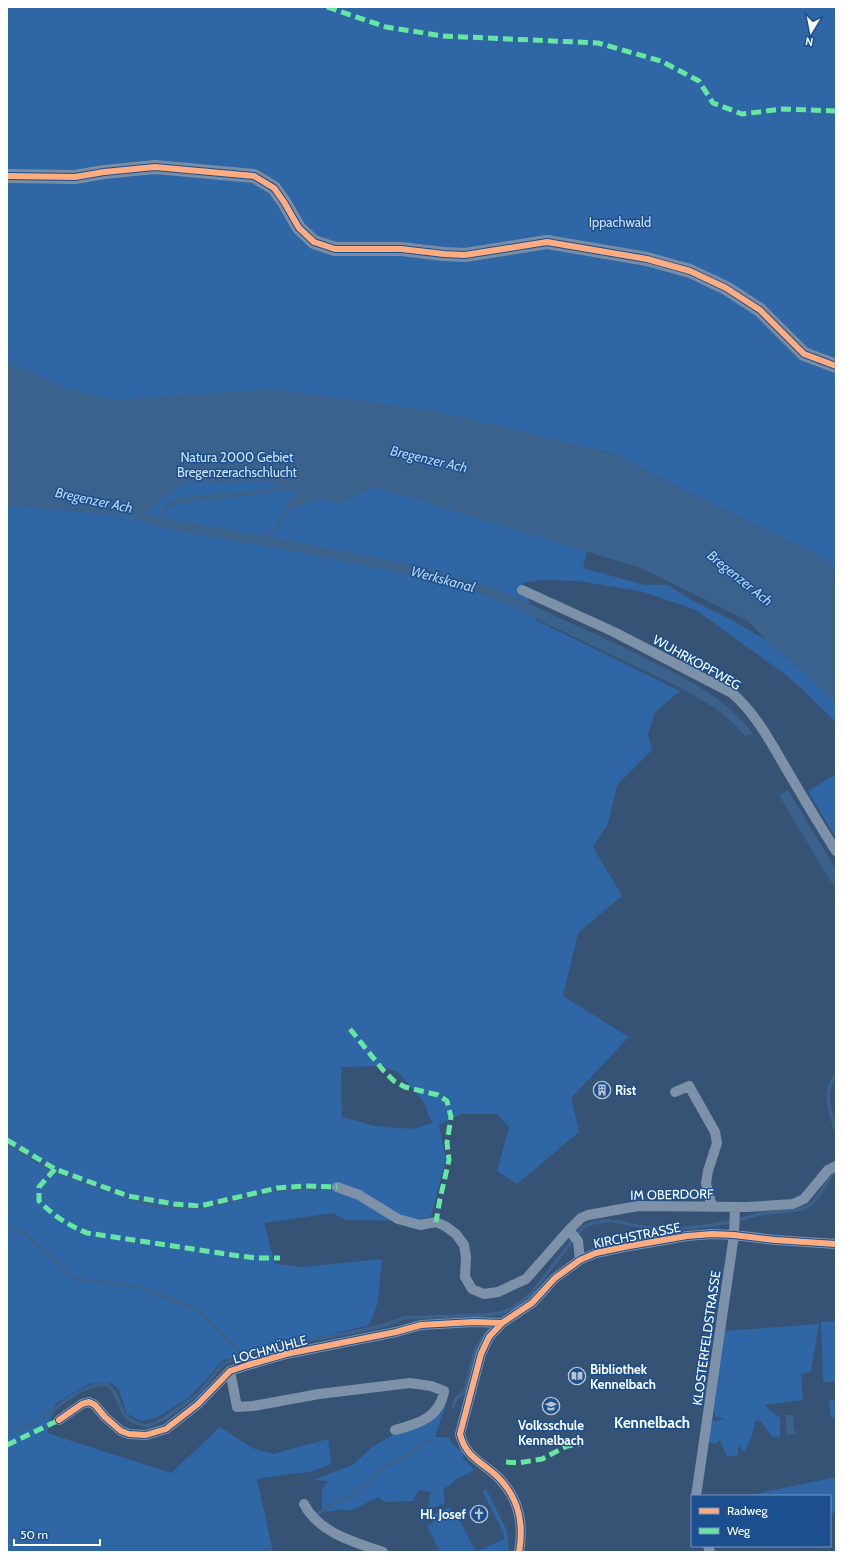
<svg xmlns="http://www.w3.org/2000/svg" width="843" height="1559" font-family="Cabin,sans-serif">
<rect width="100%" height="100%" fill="#365274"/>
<path fill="#2f66a5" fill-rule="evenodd" d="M7 7H836V574L807 549 685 491 616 454 601 450 587 551 583 568 645 585H668L693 601 728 618 766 640 804 672 836 704V722L790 678 696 610 643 592 579 581 542 580 522 583 536 620 680 691 655 712 648 735 652 750 617 785 608 824 593 847 622 896 578 933 563 996 629 1037 571 1098 579 1132 517 1184 497 1171 509 1127 497 1114H461L439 1125 446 1159 431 1216 416 1221 345 1220 333 1213 264 1223 275 1264 303 1267 382 1259 377 1305 369 1325 223 1360 204 1382 187 1399 158 1417 141 1421 127 1414 119 1390 110 1382 88 1384 55 1404 47 1433 171 1473 220 1427 252 1448 273 1454 328 1439 331 1464 311 1472 289 1474 257 1479 273 1552H7ZM381 1066 398 1072 423 1101 432 1123 413 1129 375 1126 342 1117 341 1067Z
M836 774V838L808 791Z
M836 1321V1382H823L821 1322Z
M819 1324 811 1372 801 1374 803 1400 764 1405 780 1418V1436L773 1438 761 1422 756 1420 752 1436 745 1452 738 1445V1456H727L720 1440 715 1444 707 1442 711 1420 716 1421 724 1419 715 1416V1412H713L725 1331Z
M829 1400 836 1401V1421L830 1415Z
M446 1404 435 1437H449L453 1445 463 1452V1458L474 1470C469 1473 456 1479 454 1481 450 1485 449 1486 443 1489L445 1504 428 1509 431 1492 419 1490 413 1501 384 1502 379 1497 350 1511C339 1507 333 1513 322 1511V1490L329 1481 313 1480 353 1465 372 1447 394 1434 431 1419Z
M836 1477V1512L830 1514V1496H746Z
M486 1489 507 1531 509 1552H440L427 1526 433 1523 431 1516 450 1507 455 1518 458 1517 476 1552 504 1539V1534L482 1491Z"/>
<path fill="#3b618d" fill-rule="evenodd" d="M7 361 62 387 113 400 272 389 437 411 616 454 685 491 816 553 836 568V704L804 672 766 640 748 621 641 568 374 487 339 504 318 499 298 507H294L270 536C337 551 406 560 471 580 498 588 524 601 549 613 581 628 614 642 645 658 684 678 726 697 753 734L744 736 737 727 718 710 681 688 505 604 467 589 423 578 298 552 161 528 128 516 7 506ZM185 482 213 483 271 482 279 488 177 498 166 504 160 517 151 515 147 512ZM295 490V497L290 498 286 510 266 536 165 518 167 510 178 504Z
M788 790 836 869V890L779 795Z
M785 1415H793L794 1431H796V1434L787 1435Z"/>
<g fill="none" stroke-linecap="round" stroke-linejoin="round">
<path stroke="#3b618d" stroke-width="3.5" d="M836 1074C822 1094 830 1110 836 1132
M7 1146 13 1147 47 1167
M56 1172 151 1205 195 1209 277 1190 333 1188
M7 1229 24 1233 76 1279 137 1286 198 1310 244 1355
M453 1407 456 1399 465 1391 474 1355 478 1345 490 1328
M7 1431C45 1430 67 1385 107 1384 128 1403 112 1420 148 1426L165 1418 198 1394 223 1364 244 1355 270 1348 364 1330 385 1325 404 1318 485 1315 501 1313 513 1308 531 1294 583 1227C613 1214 622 1225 651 1228 672 1230 704 1227 724 1223 738 1221 752 1215 766 1213 780 1211 798 1213 810 1205 821 1197 827 1180 835 1170
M316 1515 337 1501 348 1498 368 1483 380 1469 406 1455 431 1439
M262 1552 271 1547"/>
<path stroke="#7d92a8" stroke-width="10" d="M522 590 614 632 732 693C755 713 769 739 784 765 801 794 818 823 836 851
M675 1092 689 1086 715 1132 717 1143 708 1171 706 1183 712 1207
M337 1187 359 1195 398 1219 420 1225 436 1222 445 1226 456 1234 464 1245 466 1257 465 1277 472 1289 484 1294 498 1292 526 1279 569 1230
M580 1260 578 1241 569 1230 581 1218 588 1215 638 1206 747 1207 793 1204 804 1199 828 1170 836 1166
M230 1371 237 1407 253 1406 319 1394 410 1383 431 1386 444 1391C440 1418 417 1424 395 1430
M59 1420 82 1404 89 1402 95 1405 105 1417 121 1431 129 1434 146 1435 166 1429 198 1404 230 1371 248 1365 286 1354 396 1332 421 1325 474 1322 502 1323
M696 1496 734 1235 735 1207
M304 1504C319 1533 354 1542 383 1552
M708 1546 710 1552
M519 1552C525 1519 517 1492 491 1471 476 1459 465 1454 460 1434L481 1354 489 1337 502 1323 532 1303 555 1278 580 1260 596 1253 624 1247 687 1236 712 1234 734 1235 775 1240 836 1244"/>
<path stroke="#798da4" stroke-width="14" d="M7 176 75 177 104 172 155 167 254 176 274 188 284 202 299 228 314 242 335 249H401L444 254 465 255 547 242 647 259 690 271 726 288 760 310 804 354 836 366"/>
<path stroke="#66e7a1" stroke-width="5" stroke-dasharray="10 5" stroke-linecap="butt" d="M327 7 386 27 443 36 598 43 661 61 699 81 713 103 742 114 783 109 836 111
M350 1029 383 1070 394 1081 405 1087 438 1095 447 1101 451 1117 447 1143 449 1160 440 1199 436 1222
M7 1140 55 1169 128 1196 174 1204 200 1206 277 1188 304 1186 337 1187
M55 1169 39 1187V1201C54 1216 66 1224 87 1233L239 1256 257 1258H280
M7 1445 59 1420
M506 1462 518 1463 542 1459 567 1446 581 1444"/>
<defs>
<path id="cycleway" d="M7 176 75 177 104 172 155 167 254 176 274 188 284 202 299 228 314 242 335 249H401L444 254 465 255 547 242 647 259 690 271 726 288 760 310 804 354 836 366
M59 1420 82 1404 89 1402 95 1405 105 1417 121 1431 129 1434 146 1435 166 1429 198 1404 230 1371 248 1365 286 1354 396 1332 421 1325 474 1322 502 1323
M519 1552C525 1519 517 1492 491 1471 476 1459 465 1454 460 1434L481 1354 489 1337 502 1323 532 1303 555 1278 580 1260 596 1253 624 1247 687 1236 712 1234 734 1235 775 1240 836 1244"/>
</defs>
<use href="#cycleway" stroke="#1b4f8f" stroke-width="8"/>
<use href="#cycleway" stroke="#ffac80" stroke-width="6"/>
</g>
<defs>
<symbol id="building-ring" viewBox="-11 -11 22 22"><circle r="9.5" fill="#1b4f8f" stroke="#b9c2ce" stroke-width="1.5"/><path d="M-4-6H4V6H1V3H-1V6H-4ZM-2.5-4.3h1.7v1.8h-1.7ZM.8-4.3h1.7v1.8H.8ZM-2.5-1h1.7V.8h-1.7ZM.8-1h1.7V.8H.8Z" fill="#b9c2ce"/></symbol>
<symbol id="library-ring" viewBox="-11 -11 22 22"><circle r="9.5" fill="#1b4f8f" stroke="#b9c2ce" stroke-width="1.5"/><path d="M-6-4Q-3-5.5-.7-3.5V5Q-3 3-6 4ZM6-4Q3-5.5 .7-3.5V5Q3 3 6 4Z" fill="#b9c2ce"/></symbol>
<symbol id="school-ring" viewBox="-11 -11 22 22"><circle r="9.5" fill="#1b4f8f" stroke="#b9c2ce" stroke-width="1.5"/><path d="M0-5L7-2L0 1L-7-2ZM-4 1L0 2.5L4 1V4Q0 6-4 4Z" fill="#b9c2ce"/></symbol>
<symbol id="church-ring" viewBox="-11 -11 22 22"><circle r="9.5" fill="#1b4f8f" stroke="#b9c2ce" stroke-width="1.5"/><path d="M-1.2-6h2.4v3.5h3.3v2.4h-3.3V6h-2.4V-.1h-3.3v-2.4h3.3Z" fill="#b9c2ce"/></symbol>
</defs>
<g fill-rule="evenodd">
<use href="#building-ring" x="592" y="1080" width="20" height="20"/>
<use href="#library-ring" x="567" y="1366" width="20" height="20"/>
<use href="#school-ring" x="541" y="1396" width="20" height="20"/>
<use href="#church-ring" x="469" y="1504" width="20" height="20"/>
</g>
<g text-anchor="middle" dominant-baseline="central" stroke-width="3" stroke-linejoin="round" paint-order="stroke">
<g font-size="13" fill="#cfe3fa" stroke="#1b4f8f">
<text x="620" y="222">Ippachwald</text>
<text x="237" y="457">Natura 2000 Gebiet<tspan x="237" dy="15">Bregenzerachschlucht</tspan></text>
</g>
<g font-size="13" fill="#fff" stroke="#1b4f8f">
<text transform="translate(697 662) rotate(29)">WUHRKOPFWEG</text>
<text transform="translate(672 1194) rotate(-1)">IM OBERDORF</text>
<text transform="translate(637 1235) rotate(-11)">KIRCHSTRASSE</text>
<text transform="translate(706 1338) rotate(-82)">KLOSTERFELDSTRASSE</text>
<text transform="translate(270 1349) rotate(-15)">LOCHMÜHLE</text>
</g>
<g font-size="13" font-weight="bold" fill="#fff" stroke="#1b4f8f" text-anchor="start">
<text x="615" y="1090">Rist</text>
<text x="590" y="1369">Bibliothek<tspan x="590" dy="15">Kennelbach</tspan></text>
<text x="551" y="1425" text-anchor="middle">Volksschule<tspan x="551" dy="15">Kennelbach</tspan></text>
<text x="466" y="1514" text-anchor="end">Hl. Josef</text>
</g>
<g font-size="14" font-style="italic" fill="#b5d3f5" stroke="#1b4f8f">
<text transform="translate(429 459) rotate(13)">Bregenzer Ach</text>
<text transform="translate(94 500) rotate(12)">Bregenzer Ach</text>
<text transform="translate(740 578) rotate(39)">Bregenzer Ach</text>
<text transform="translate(443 579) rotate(15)">Werkskanal</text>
</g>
<g font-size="15" font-weight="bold" fill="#fff" stroke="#1b4f8f">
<text x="652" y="1423">Kennelbach</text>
</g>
</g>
<rect width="843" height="1559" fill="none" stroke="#ffffff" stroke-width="16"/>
<rect x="691" y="1495" width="140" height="52" fill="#1b4f8f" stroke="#7695bc"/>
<rect x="699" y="1508" width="20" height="6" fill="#ffac80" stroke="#7695bc"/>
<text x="727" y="1515" font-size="12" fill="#ffffff">Radweg</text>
<rect x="699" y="1528" width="20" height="6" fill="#66e7a1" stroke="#7695bc"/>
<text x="727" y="1535" font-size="12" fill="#ffffff">Weg</text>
<g transform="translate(811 32) rotate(190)" stroke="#1b4f8f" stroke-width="3" paint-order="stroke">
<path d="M0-3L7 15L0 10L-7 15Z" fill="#ffffff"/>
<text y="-6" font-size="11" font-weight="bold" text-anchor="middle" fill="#ffffff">N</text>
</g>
<path d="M14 1539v6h86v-6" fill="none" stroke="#ffffff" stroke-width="2"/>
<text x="20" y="1539" font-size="12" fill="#ffffff" stroke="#1b4f8f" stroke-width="3" paint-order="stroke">50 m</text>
</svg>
